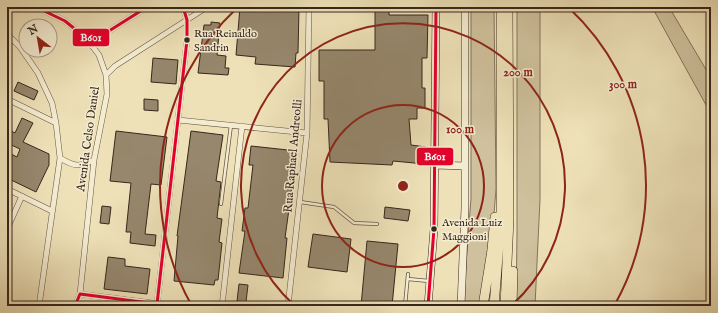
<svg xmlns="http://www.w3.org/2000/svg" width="718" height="313" font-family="'IM FELL English',serif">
<rect width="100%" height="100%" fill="#eee1b8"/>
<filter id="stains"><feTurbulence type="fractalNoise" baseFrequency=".005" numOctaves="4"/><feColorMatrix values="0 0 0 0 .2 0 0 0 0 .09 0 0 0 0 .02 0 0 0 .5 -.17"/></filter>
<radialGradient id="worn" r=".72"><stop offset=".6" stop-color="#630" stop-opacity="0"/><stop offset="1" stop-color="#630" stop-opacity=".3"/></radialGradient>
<path fill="#cfc19d" stroke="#83745c" d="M471 7H494L496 189 493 227 480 306H463L471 198Z
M517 7H540V199L535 306H516L517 235Z
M652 7H669L711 78V114Z"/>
<path fill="#96876d" stroke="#37261c" d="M240 7H299L298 53H296L295 67 255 64 256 57 236 55Z
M375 10H389V15H428L427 58H422V88H425V108H417V119H409L411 145 426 147 425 164 393 161 392 165 330 162 328 119H324V81H319V50H375Z
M211 22 220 23 217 55 226 56 225 68H229L228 75 198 73 204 25H211Z
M153 58 178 60 176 84 151 82Z
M18 82 38 91 34 100 14 91Z
M144 99 158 100V111L144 110Z
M22 118 33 123 23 142 49 154V165L36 192 7 178V152L17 157 20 149 7 143V129L15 133Z
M116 131 167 137 161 185 151 184 145 234 156 235 155 246 130 243 131 232H126L131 183 110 181Z
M191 131 223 135 216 181 221 182 217 218 222 219 219 242 222 243 218 280H215L214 285 174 281 178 236H177Z
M251 146 297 151 285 238H287L283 278 239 273 245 231H242L245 208H248L253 165H249Z
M102 206 111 207 109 224 100 223Z
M385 207 410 210 408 221 384 218Z
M313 234 351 239 347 272 308 267Z
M367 241 398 244 392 306H361Z
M108 257 125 259V266L150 269 147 294 104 289Z
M239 284 248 285 246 302 237 301Z"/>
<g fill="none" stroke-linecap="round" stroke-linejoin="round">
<defs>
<path id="lane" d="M7 54V60
M300 202 334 207 354 223 377 224
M221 204 231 125
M408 279 429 281
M405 306 408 274"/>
<path id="street" d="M36 7 65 21 86 38 99 55 106 75 107 94 94 160 80 294 75 306
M7 34 20 47 38 73 52 103 56 123 60 158 39 306
M86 38 101 36 147 7
M106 75 115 66 207 7
M7 99 56 123
M178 120 307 133
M60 158C75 167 79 167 94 160
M7 189 52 211
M7 229 22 196
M80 294 176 306
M157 304 187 40V20L183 7
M222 306 242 126
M288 306 307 133 309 7"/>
<path id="secondary" d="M435 165 465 166
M428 306 434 229 436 7
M461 306 465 208V7"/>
<path id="highway" d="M483 306 492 250 495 217
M494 306 501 219V7
M505 306 509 219 508 7
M512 306 513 271"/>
</defs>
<use href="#lane" stroke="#655543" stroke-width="4"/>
<use href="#street" stroke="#655543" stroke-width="6"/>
<use href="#secondary" stroke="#37261c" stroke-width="8"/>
<use href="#highway" stroke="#37261c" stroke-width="10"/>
<use href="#lane" stroke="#f4ecd1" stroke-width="2.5"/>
<use href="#street" stroke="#f4ecd1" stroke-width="5"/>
<use href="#secondary" stroke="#f4ecd1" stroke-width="7"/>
<use href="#highway" stroke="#eee1b8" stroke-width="9"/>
<defs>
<path id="bus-1" d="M36 7 65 21 86 38 101 36 147 7
M75 306 80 294 157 304 187 40V20L183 7
M428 306 434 229 436 7"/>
</defs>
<use href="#bus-1" stroke="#f4ecd1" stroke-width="6"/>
<use href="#bus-1" stroke="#e4002b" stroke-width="3"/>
</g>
<g fill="none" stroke="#8f2418" stroke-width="2">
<circle cx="403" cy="186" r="81"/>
<path d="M294 305A162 162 0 1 1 512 305"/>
<path d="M192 306A243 243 0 0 1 237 8M569 8A243 243 0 0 1 614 306"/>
</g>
<g fill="#37261c" stroke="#f4ecd1" stroke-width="1.5">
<circle cx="187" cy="40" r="3.5"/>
<circle cx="434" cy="229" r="3.5"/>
</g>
<g text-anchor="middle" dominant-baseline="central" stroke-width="3" stroke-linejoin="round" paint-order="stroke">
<g font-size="11" fill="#37261c" stroke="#f4ecd1" text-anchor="start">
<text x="194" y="34">Rua Reinaldo<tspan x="194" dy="14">Sandrin</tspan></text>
<text x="442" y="223">Avenida Luiz<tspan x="442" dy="14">Maggioni</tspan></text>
</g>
<g font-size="12" fill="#37261c" stroke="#f4ecd1">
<text transform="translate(88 139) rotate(-82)">Avenida Celso Daniel</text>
<text transform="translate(293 156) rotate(-85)">Rua Raphael Andreolli</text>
</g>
</g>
<circle cx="403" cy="186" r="6" fill="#8f2418" stroke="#f4ecd1" stroke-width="2"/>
<g font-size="12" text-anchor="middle" font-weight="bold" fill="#8f2418" stroke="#f4ecd1" stroke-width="3" stroke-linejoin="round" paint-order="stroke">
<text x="518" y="76">200 m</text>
<text x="623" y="88">300 m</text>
<text x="460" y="133">100 m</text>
</g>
<g stroke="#f4ecd1" stroke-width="1.5">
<rect x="72" y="28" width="38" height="19" rx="4" fill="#e4002b"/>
<rect x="416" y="147" width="38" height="19" rx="4" fill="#e4002b"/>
</g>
<g font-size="11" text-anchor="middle" font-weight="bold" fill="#fff">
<text x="91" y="41">B601</text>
<text x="435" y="160">B601</text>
</g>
<rect width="718" height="313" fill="none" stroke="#eee1b8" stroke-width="24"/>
<rect x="8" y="8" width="702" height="297" fill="none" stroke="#37261c" stroke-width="2"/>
<rect x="12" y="12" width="694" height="289" fill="none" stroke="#37261c"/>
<g transform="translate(38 38) rotate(329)"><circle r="19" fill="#f4ecd1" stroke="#a89d89"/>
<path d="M0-3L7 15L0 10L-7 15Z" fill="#8f2418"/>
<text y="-6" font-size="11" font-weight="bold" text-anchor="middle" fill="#37261c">N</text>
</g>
<rect width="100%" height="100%" filter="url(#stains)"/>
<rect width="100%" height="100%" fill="url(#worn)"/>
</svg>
